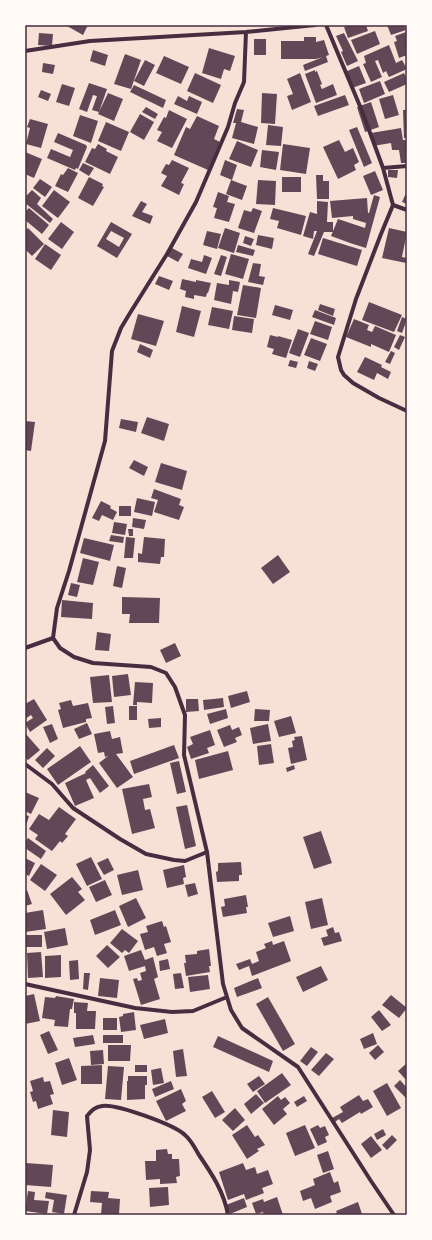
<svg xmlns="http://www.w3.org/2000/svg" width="432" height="1240" font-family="'Golos Text',sans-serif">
<rect width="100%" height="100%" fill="#f7e1d7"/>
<path fill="#644757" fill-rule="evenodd" d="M68 25H88L83 35 67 26Z
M350 25H366L368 31 348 38 344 27Z
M387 25H404L406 30 391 35Z
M375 31 380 44 357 54 351 40Z
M406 32 407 55 399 58 394 42 397 41 395 36Z
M39 33 53 34 52 46 38 45Z
M344 33 358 61 347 66 341 52 343 51 336 36Z
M304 37H316V42L324 40 329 55 326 56 328 62 305 71 303 65 323 57 316 59H281V41H304Z
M254 39H266V55H254Z
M389 45 396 63 402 60 407 69 389 77 386 71 383 73 378 60 375 61 382 77 371 82 363 64 366 63 364 56Z
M209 48 235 56 230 71 224 69 221 79 202 73Z
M93 50 108 55 105 66 90 61Z
M125 54 141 60 131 89 114 84Z
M164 56 189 67 181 84 156 73Z
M145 60 155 65 144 86 134 81Z
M43 63 55 65 53 74 42 72Z
M359 66 366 83 352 88 345 72Z
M315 70V72L317 71 322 84 320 85 322 89 333 84 337 95 316 103 305 74Z
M195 73 221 85 213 103 187 91Z
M300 73 311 102 292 110 287 96 293 94 287 79Z
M404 73 407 79V84L389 92 384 82Z
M380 81 385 94 364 103 359 89Z
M89 83 107 89 99 112 92 110 97 96 93 95 87 112 79 109Z
M62 84 75 88 69 106 56 102Z
M134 85 166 100 163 108 130 92Z
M41 90 51 94 48 101 38 97Z
M108 93 123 99 114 121 98 114Z
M262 93 277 94 275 124 261 123Z
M345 95 349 105 318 116 314 106Z
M393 95 399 115 385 119 379 99Z
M178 96 187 101 189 96 202 102 197 114 174 104Z
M371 102 379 127 365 132 357 107Z
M146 107 158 114 155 119 142 112Z
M237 109 244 110 241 122 258 127 254 144 232 138 236 123H233Z
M169 110 187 119 172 148 157 141 162 132 157 130 164 117 166 118Z
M403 110H407V138H404Z
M140 114 154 122 144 140 130 132Z
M80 115 98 121 91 143 73 136Z
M197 116 219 126 214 139 220 142 208 170 174 155 186 127 190 129Z
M30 119 48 124 41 148 26 144 30 128 27 127Z
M106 122 129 132 121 151 98 141Z
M268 125 283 127 281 146 266 145Z
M357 127 372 163 364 167 349 130Z
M401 128 403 140H407V163H401L399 150H392L391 143 373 146 371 133Z
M58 133 86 145 87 147 78 169 76 168 75 170 47 158 51 149 70 157 73 150 54 142Z
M339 140 345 152 353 148 359 162 354 165 356 170 338 179 323 147Z
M237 141 258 150 251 167 229 159Z
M98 144 107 149 106 151 118 157 110 174 85 162 92 148 95 149Z
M283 144 310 148 306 174 280 170Z
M262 150 279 152 276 170 260 167Z
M25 152 42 159 34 178 25 174Z
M172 160 189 168 181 183 184 184 179 195 161 186 167 176 161 173 166 164 169 165Z
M225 160 237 165 232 180 220 175Z
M83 163 94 168 89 176 79 170Z
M68 168 78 173 68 192 55 186 61 174 63 175Z
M388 170H398L397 178 388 177Z
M375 171 383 190 371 195 363 176Z
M316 175H323V181H329V199H317Z
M89 177 103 184 102 186 104 187 93 206 78 198Z
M282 177H301V192H282Z
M40 179 52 187 45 197 33 188Z
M231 180 247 186 242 200 226 194Z
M258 180 276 181 275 205 256 204Z
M32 190 41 198 37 204 53 219 50 223 25 203V197Z
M54 190 70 202 58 218 42 206Z
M407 191V204L402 202Z
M218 192 229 196 227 202 235 204 229 222 214 218 217 208 213 207Z
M374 195 380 197 366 248 350 243 331 236 338 219 365 228 366 223 353 219V216L332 218 330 201 367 198 368 213H369Z
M141 201 147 204 142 212 153 216 150 224 132 216Z
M317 201 328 202 327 222H333V232H324L314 256 308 254 317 231H314L313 239 303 236 310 212 317 214Z
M29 208 49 225 42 234 25 220V212Z
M253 208 262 211 254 233 238 228 244 210 251 212Z
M273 208 306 216 301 235 277 228 279 221 270 219Z
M61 222 74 232 62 249 48 239Z
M111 222 132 234 117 258 97 246ZM111 231 124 238 119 247 106 239Z
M28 228 44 244 32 256 25 249V231Z
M225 228 240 233 234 253 218 248Z
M389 228 407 232 402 257 407 258 406 263 382 258Z
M207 231 221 234 217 249 203 245Z
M258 235 274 238 272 249 256 245Z
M245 236 254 239 251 246 243 243Z
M323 238 362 250 357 266 318 254Z
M45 244 61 255 51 270 35 259Z
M238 245 255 250 253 256 236 252Z
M172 248 183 254 178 262 167 256Z
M231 254 249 259 243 279 225 274Z
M204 255 212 258 206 274 188 268 191 259 202 262Z
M221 255 227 257 221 276 214 274Z
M253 263 261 264 259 276 265 277 263 285 248 282Z
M159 276 173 281 169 290 155 284Z
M182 279 196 282V280L211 283 208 293H207L206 297 194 295V299L185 297 186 291 180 289Z
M229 280 240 282 238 292 233 291 231 304 214 300 217 283 229 285Z
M243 285 261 288 256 318 237 315Z
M369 302 402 315 394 332 362 320Z
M320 304 335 309 333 316 318 310Z
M275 305 293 310 290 320 272 315Z
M182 306 201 311 194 337 176 332Z
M212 307 233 311 229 329 208 325Z
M315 310 336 318 334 325 312 317Z
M138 314 164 321 156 346 131 339Z
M234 316 254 319 252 333 232 330Z
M402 317 407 319 402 333 397 331Z
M354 319 369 325 367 330 372 332 375 326 396 335 389 352 371 344V347L346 337Z
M315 321 332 327 328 340 310 334Z
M298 329 309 333 300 357 289 353Z
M270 335 278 337V336L292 340 286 358 272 354 274 349 267 347Z
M400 335 405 337 399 350 394 347Z
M311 338 327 344 320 361 304 355Z
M140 344 153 350 150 358 137 352Z
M391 351 395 353 390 364 385 362Z
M365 357 382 365 381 367 391 372 388 379 377 373 374 380 357 372Z
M290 360 298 362 296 368 288 366Z
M309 361 318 364 315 371 307 368Z
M147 417 169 424 164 441 141 433Z
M121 419 138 422 136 432 119 428Z
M25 421 35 422 31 451 25 450Z
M134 460 148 467 144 476 129 468Z
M161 463 187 471 182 490 155 482Z
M154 489 181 499 179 505 184 507 179 520 154 512 158 500 151 498Z
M137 498 155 502 152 516 134 512Z
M101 501 111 506 110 508 117 512 113 520 102 515 99 521 92 518Z
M119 506H131V516H119Z
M133 518 146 520 144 529 132 527Z
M114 522 127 524 125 535 112 533Z
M128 529H133V536H129Z
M111 535 124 537 123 543 109 541Z
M126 537 135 538 133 558H124Z
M144 537 165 539 164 557H161L160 564 138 562V553L142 554Z
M84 538 114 545 110 561 80 553Z
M278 555 290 572 273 584 261 568Z
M83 558 99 562 93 585 77 582Z
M117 566 126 568 122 588 113 586Z
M71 583 80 585 77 597 68 595Z
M122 597 160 598 159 623H129L130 614H122Z
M62 600 93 603 92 619 61 617Z
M97 632 111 634 109 651 95 650Z
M175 643 181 656 166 663 160 650Z
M128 674 131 695 114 697 112 676Z
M109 675 112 702 93 703 90 677Z
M135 682 153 683 152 703 137 702V705H133Z
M247 691 250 702 231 708 228 696Z
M223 698 224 707 204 710 203 700Z
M34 699 47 720 30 732 25 723 33 718 31 715 25 719V704Z
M186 699H198L199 711 186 712Z
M71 700 73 706 88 703 92 718 86 719V722L63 728 58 710 61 709 59 703Z
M113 706 115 723 107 724 105 707Z
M129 706H137V720H129Z
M226 709 228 718 210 724 207 714Z
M255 709 270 710 269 721H254Z
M291 716 296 733 279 737 274 721Z
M161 718V727L149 728 148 719Z
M87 723 92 734 79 739 74 729Z
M52 724 58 739 50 743 43 727Z
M268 724 271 741 253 744 250 728Z
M230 725 232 730 239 727 242 735 235 738 237 742 224 747 217 730Z
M210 730 215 745 207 748 209 753 191 759 187 747 193 744 190 737Z
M110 731 112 739 120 737 123 753 116 754 133 777 117 788 99 763 108 756 105 757 104 752 98 753 94 734Z
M25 733 40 750 28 760 25 757Z
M302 736 307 760 291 764 288 748 293 747 292 741 295 740 294 737Z
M271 744 274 763 259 765 257 746Z
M174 745 179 758 134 774 130 761Z
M80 746 91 762 58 785 47 769Z
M47 748 55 756 43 768 35 760Z
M228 751 233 770 199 779 195 760Z
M179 761 186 792 177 794 170 763Z
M93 765 109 786 100 793 90 778 86 780 94 798 75 806 65 783 86 773 85 772Z
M294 765 295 769 287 772 286 768Z
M149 784 152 797 143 799 145 810 150 809 155 828 132 834 122 789Z
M25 792 39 798 31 814 25 811Z
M187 805 196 846 185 849 176 807Z
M59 807 76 819 65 834 68 836 62 843 60 841 52 851 35 839 38 835 29 829 39 814 49 820Z
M25 815 29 816 25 829Z
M321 831 332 863 314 869 303 837Z
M28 838 46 851 41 859 25 848V842Z
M91 857 102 879 87 886 76 864Z
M25 858 35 863 29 876 25 874Z
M108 858 114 870 104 875 97 863Z
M241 862 242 875H239V881L217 882 216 872 218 871V863Z
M41 864 57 875 45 891 30 880Z
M184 865 186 877 183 878 184 884 167 888 163 870Z
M138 870 143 890 122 895 117 875Z
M72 877 82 889 78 892 85 900 66 915 50 894Z
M105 880 112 895 96 902 89 887Z
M195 883 198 894 188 897 185 885Z
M27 890 32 904 25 906V891Z
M246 895 248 907H246L247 913 223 917 221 907 225 906 224 899Z
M136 898 146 918 128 927 119 906Z
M322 898 328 925 311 929 305 902Z
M43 910 46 929 25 932V913Z
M115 910 121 925 95 935 90 920Z
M290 916 294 931 273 937 268 923Z
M162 921 164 927 166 926 171 942 164 944 167 953 157 956 154 947 145 950 140 934 148 932 146 926Z
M333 927 335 933 339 932 342 941 324 946 321 938 328 936 326 930Z
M65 928 68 945 47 949 44 932Z
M122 929 138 941 129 953 125 950 122 953 110 943Z
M25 935H42V947H25Z
M272 941 273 945 284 941 291 961 252 976 249 966 239 970 236 964 250 959 252 964 259 961 256 952 266 948 264 944Z
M107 945 120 957 108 968 96 956Z
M209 949 211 966H209L210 972 186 976 184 963H186L185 955 197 954V951Z
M141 950 145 960 153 957 158 977 154 979 160 999 141 1005 133 979 137 978 138 981 142 980 140 973 146 971 145 966 129 971 124 956Z
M41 952 43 977 28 978 27 953Z
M61 955V977L45 978V956Z
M168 959 170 969 160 971 159 961Z
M78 960 79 979 70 980 69 961Z
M321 966 328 980 303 992 296 977Z
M84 973H90L88 990 83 989Z
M181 973 184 988 175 989 173 974Z
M208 975 210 989 190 992 188 977Z
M100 978 119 980 117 998 98 996Z
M258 978 262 988 237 997 234 988Z
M34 994 40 1021 25 1024V996Z
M391 995 407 1008 399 1018 382 1005Z
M56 996 74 999 72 1009H70L68 1027 54 1026 55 1020 42 1018 45 997 55 998Z
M268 997 295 1044 283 1051 256 1004Z
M74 1002 88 1003 87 1011H96L95 1029H76V1013H74Z
M379 1010 391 1025 382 1031 371 1017Z
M134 1012 136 1030 121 1032 119 1017 123 1016V1014Z
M103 1018H117V1030H103Z
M165 1019 168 1033 144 1039 140 1025Z
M49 1031 58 1050 48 1054 40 1035Z
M373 1033 377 1044 364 1049 360 1039Z
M93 1035 95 1044 75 1047 73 1038Z
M103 1035H123V1043H103Z
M218 1036 273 1061 269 1072 213 1047Z
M108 1045H131L130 1061H108Z
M378 1045 384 1052 375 1060 369 1053Z
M311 1047 318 1052 307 1066 300 1061Z
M183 1049 187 1076 176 1077 173 1051Z
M103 1050 104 1064 91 1065 90 1051Z
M326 1053 334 1059 319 1076 311 1070Z
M69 1058 77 1080 62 1085 55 1063Z
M407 1063V1081L398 1071Z
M102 1065V1084H81V1066Z
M135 1065H147V1072H135Z
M108 1066 124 1067 121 1100 105 1099Z
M161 1068 164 1083 153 1085 151 1070Z
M282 1073 291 1085 265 1103 257 1091Z
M128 1076H147V1085H145V1099L127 1100V1081H128Z
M259 1076 265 1084 253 1092 247 1084Z
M43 1077 44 1082 50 1081 54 1094 50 1095 53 1104 38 1109 36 1101 33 1102 30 1092 33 1091 30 1081Z
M400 1080 407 1088V1099L394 1086Z
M171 1081 174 1089 155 1097 152 1089Z
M387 1083 401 1108 387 1116 373 1091Z
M181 1089 186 1101 182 1104 186 1111 166 1121 156 1101Z
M212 1091 225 1112 215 1118 202 1097Z
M256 1094 264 1103 251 1114 244 1104Z
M359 1095 363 1101 368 1099 373 1107 361 1114 360 1112 342 1123 339 1119 335 1122 332 1118 343 1112 340 1107Z
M278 1096 281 1100 285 1097 290 1103 283 1109 287 1114 274 1125 262 1109Z
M304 1096 307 1101 297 1107 294 1102Z
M235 1108 245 1120 233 1131 222 1120Z
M53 1110 69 1112 67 1137 51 1135Z
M247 1125 255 1137 258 1135 265 1145 257 1149 259 1151 247 1159 232 1135Z
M305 1125 315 1148 295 1156 286 1133Z
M318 1125 320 1128 325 1126 329 1135 325 1137 327 1142 318 1146 310 1129Z
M383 1129 386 1135 377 1140 374 1134Z
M392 1135 397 1140 387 1150 382 1145Z
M371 1136 382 1150 371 1158 361 1144Z
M167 1149 168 1154H172V1159H179L180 1176 176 1177 177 1183 160 1184V1179L146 1180 145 1161H156V1150Z
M328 1151 334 1169 323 1173 317 1155Z
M26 1163 53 1165 51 1187 25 1185Z
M243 1163 246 1170 255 1167 257 1174 268 1170 273 1184 262 1188 264 1193 246 1200 244 1194 228 1200 219 1172Z
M330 1172 334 1183 338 1181 341 1192 330 1196 332 1202 315 1209 311 1198 303 1201 300 1191 315 1185 313 1179Z
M168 1187 169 1205 150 1207 149 1188Z
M28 1191 35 1192 34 1200 49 1201 47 1214 25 1211Z
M91 1191 109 1192 108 1198 120 1199 119 1215 101 1214 102 1203 90 1202Z
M46 1192 67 1195 64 1214 52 1212 54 1200 45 1198Z
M277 1197 283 1215H264L263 1212 256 1214 252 1203 263 1199 264 1202Z
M244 1198 247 1207 230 1214 226 1205Z
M358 1202 362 1214 361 1215H333L337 1213 336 1211Z"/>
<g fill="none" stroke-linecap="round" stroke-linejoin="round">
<path stroke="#4a2c40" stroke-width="4" d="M326 25 362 111 383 168 393 205 381 234 356 299 338 357 341 370 344 375 353 383 379 398 407 411
M246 32 244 82 235 103 228 127 196 202 167 254 130 313 121 328 112 351 105 441 69 571 57 608 53 638 60 648 74 657 93 663 151 667 166 673 175 687 185 715 184 755 207 852 223 984 231 1010 242 1028 298 1067 371 1181 394 1215
M25 51 90 41 246 32 315 25
M383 168 407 166
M393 205 407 210
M25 648 53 638
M25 764 52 784 73 808 120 839 146 854 174 860 185 861 207 852
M25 984 135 1008 172 1012 193 1011 227 997
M74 1215 87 1172 90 1150 87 1116C92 1110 95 1107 102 1106 115 1103 175 1125 185 1135 191 1140 195 1148 199 1155 212 1174 224 1192 228 1215"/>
</g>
<rect width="432" height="1240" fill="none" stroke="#fffaf5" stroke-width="52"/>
<rect x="26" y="26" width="380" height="1188" fill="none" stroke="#4a2c40" stroke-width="1.5"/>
</svg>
